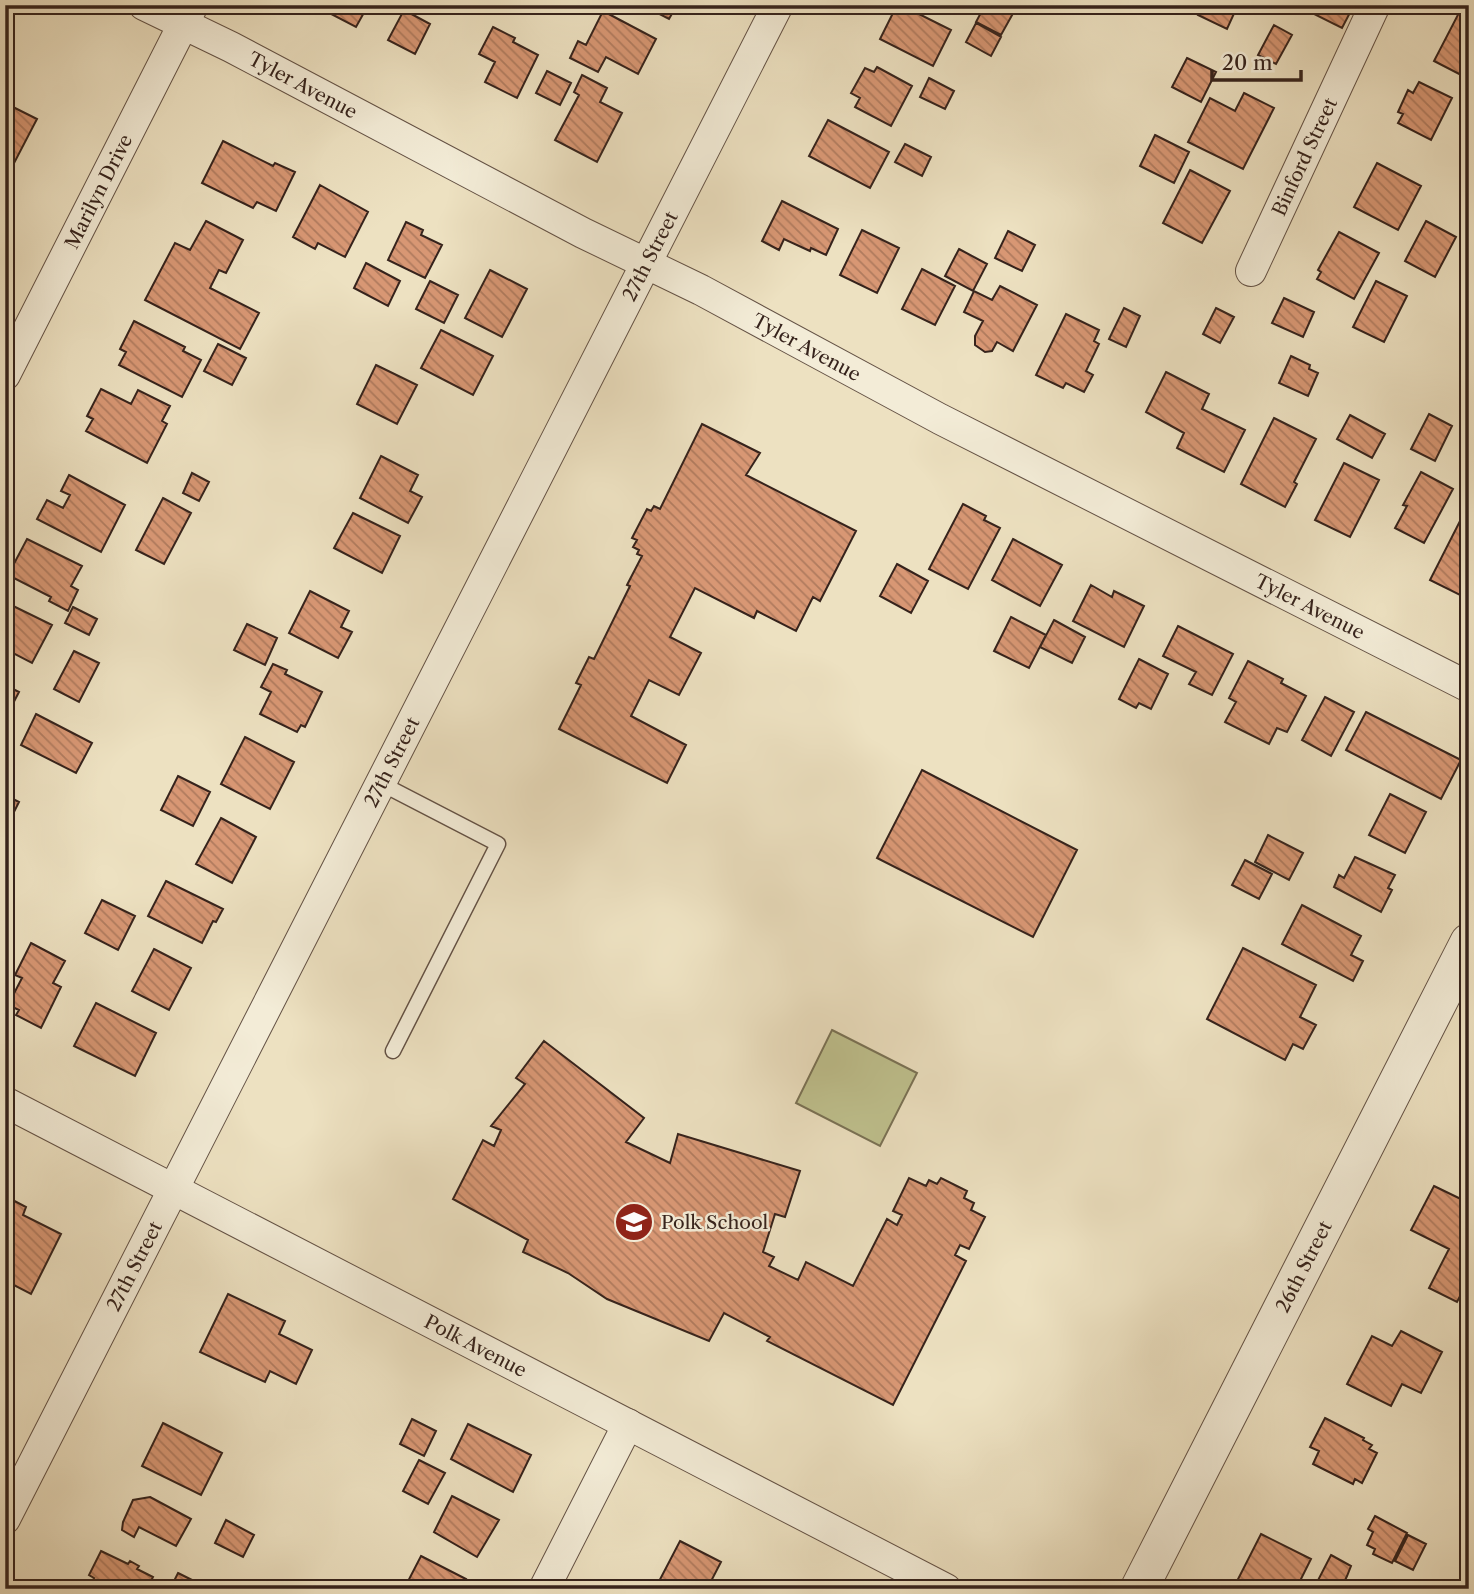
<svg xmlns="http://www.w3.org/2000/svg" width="1474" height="1594" font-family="'Libre Caslon Text',serif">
<defs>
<pattern id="building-back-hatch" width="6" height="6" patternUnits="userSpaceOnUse" patternTransform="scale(1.75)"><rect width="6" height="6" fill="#d89774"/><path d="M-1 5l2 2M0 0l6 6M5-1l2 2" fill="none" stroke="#b07b5e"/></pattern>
</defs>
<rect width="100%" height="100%" fill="#ede1c1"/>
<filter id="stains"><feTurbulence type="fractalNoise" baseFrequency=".00286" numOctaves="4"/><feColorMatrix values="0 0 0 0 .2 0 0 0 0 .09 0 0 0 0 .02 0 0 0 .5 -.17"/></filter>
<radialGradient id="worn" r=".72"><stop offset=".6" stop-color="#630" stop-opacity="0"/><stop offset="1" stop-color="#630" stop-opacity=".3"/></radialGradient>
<path fill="#bfc18e" stroke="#7a7255" stroke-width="2" d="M832 1030 917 1073 880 1146 796 1103Z"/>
<path fill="url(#building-back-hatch)" stroke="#36231c" stroke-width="2" d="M314 5H374L371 11 366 9 356 27Z
M642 5H677L669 19Z
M897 5H901L951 30 933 66 880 39Z
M985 5H1012L1016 8 1001 35 976 22Z
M1203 5H1233L1237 7 1227 29 1198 15Z
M1305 5H1354L1342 28 1304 9Z
M1463 5 1469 6V79L1434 61Z
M404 10 430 24 415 54 388 40Z
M603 11 656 39 638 74 606 57 598 72 570 58 578 41 586 45Z
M976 23 1001 37 991 56 966 42Z
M1274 25 1292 35 1276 64 1258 55Z
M493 27 515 38 513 42 538 55 517 98 485 82 495 62 479 54Z
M1187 58 1216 72 1201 102 1172 87Z
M877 67 912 86 891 126 855 107 860 98 851 93 865 68 874 72Z
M547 71 571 83 560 105 536 93Z
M582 75 607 88 600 102 622 113 597 162 555 140 579 95 574 92Z
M929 78 954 91 945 109 920 97Z
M1419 82 1452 98 1431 140 1398 123 1403 114 1398 112 1408 90 1413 93Z
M1244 93 1274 108 1243 169 1188 142 1210 98 1235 111Z
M5 103 37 119 11 169 5 166Z
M828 120 889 152 870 188 809 156Z
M1155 135 1189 152 1174 183 1140 166Z
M223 141 273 166 275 163 295 172 276 211 257 202 253 208 202 183Z
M905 144 931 157 922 176 895 162Z
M1377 163 1421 186 1398 230 1354 207Z
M1190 170 1230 191 1202 243 1163 223Z
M320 185 368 212 345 257 318 243 315 249 293 237Z
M782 201 838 229 826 255 811 248 810 251 784 239 779 250 762 241Z
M206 221 243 240 226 273 219 270 210 288 259 313 240 349 145 300 175 243 190 250Z
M1426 221 1456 237 1435 277 1405 261Z
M406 222 423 230 421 235 442 245 425 278 388 260Z
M862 230 899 248 877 293 840 275Z
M1008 231 1035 245 1022 271 995 258Z
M1339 232 1379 253 1354 299 1317 279 1321 272 1318 270Z
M959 249 987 264 973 291 945 276Z
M366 263 400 281 388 306 354 288Z
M922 269 955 286 935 325 902 309Z
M490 270 527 289 502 337 465 318Z
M430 281 458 295 444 323 416 309Z
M1376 281 1407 296 1384 342 1353 327Z
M1000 286 1037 305 1013 351 997 342 992 351 985 352 975 345V336L983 321 964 312 974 291 992 300Z
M1284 298 1314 312 1303 337 1272 323Z
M1124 308 1140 316 1126 347 1109 339Z
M1216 308 1234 317 1220 343 1203 334Z
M1066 314 1099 330 1094 341 1099 344 1086 371 1093 375 1084 392 1066 383 1063 388 1036 375Z
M134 321 185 347 183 351 201 360 182 397 119 365 126 352 120 349Z
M441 330 493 356 473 395 421 368Z
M218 344 246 358 232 385 204 371Z
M1291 356 1310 365 1309 369 1318 373 1308 396 1279 383Z
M376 365 417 385 397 424 357 404Z
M1166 372 1209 394 1202 409 1245 430 1224 472 1177 448 1184 433 1146 412Z
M101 389 131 404 138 390 170 406 162 421 167 424 147 463 86 431 93 419 87 416Z
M1429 414 1452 426 1435 461 1411 449Z
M1350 415 1385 434 1372 458 1337 439Z
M1274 418 1316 439 1294 482 1297 484 1285 507 1241 484Z
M702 424 760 453 746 475 856 531 820 601 813 597 796 631 757 611 754 618 695 588 670 637 701 653 679 695 649 680 631 716 686 745 667 783 559 729 581 685 576 683 589 657 594 659 630 586 627 585 642 556 637 554 639 550 633 547 637 540 632 538 647 509 651 511 654 506 660 509Z
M381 456 418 475 410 491 422 497 408 523 360 498Z
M1344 463 1379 480 1350 537 1315 520Z
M1421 472 1453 489 1424 543 1395 528 1407 506 1403 505Z
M192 473 209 482 199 501 183 493Z
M69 475 125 505 101 552 37 519 47 500 63 508 70 495 61 491Z
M163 498 191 513 164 564 136 550Z
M963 504 986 516 984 520 1000 528 968 589 929 569Z
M353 513 400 536 382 573 334 548Z
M1460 521 1469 525V586L1465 584 1460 595 1430 580Z
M27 539 82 566 71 586 78 590 68 611 49 601 51 597 8 575Z
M1013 539 1062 565 1040 606 992 580Z
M897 564 928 581 911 613 880 596Z
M1091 585 1112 597 1114 591 1144 606 1124 647 1073 621Z
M310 591 349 611 341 627 352 632 338 658 289 633Z
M5 602 52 625 32 663 5 649Z
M73 607 97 619 89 635 65 623Z
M1011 617 1046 635 1029 668 994 651Z
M1054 620 1085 637 1072 663 1040 647Z
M247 624 277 638 265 665 234 650Z
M1178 626 1233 654 1212 695 1189 684 1196 672 1163 656Z
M74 651 99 663 79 702 54 689Z
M1139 659 1168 674 1151 709 1139 703 1136 708 1119 699Z
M1248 661 1283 679 1281 683 1306 696 1287 732 1277 728 1269 744 1225 722 1236 702 1229 698Z
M273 664 287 670 285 674 322 692 305 727 301 725 297 732 260 714 271 692 261 687Z
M5 685 19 692 5 719Z
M1325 697 1354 712 1331 756 1302 740Z
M1366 712 1461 760 1441 799 1346 750Z
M36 714 92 743 76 773 21 745Z
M245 737 294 762 270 809 221 784Z
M922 770 1077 850 1033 937 877 858Z
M178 776 210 792 193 826 161 810Z
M1390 794 1426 812 1405 853 1369 835Z
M5 795 19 802 7 826 5 825Z
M221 818 256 837 232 883 196 864Z
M1268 835 1303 853 1289 880 1255 862Z
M1355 857 1395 875 1388 888 1392 890 1381 912 1334 887 1339 875 1344 878Z
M1245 860 1272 874 1259 899 1232 885Z
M166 881 223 909 216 922 213 921 202 943 148 916Z
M102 900 135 916 118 950 85 933Z
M1302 905 1361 936 1351 955 1363 961 1353 981 1282 944Z
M31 943 65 961 53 983 61 987 41 1028 16 1015 19 1010 8 1005 22 978 15 975Z
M1243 948 1316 985 1300 1017 1316 1025 1303 1049 1293 1044 1285 1060 1207 1019Z
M154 949 191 968 169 1010 132 991Z
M96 1003 156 1033 135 1076 74 1046Z
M544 1041 644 1118 626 1142 670 1163 678 1134 800 1171 785 1217 775 1214 763 1252 774 1257 769 1266 798 1280 806 1262 853 1286 887 1219 897 1225 902 1215 893 1211 909 1178 926 1186 929 1180 937 1184 941 1178 967 1191 964 1198 974 1203 971 1210 985 1217 969 1249 960 1245 955 1255 966 1261 893 1405 767 1341 770 1337 724 1313 709 1341 607 1299 568 1273 523 1252 528 1240 453 1199 483 1140 494 1146 501 1130 491 1126 525 1084 516 1078Z
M1434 1186 1469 1203V1279L1457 1302 1429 1288 1449 1249 1411 1230Z
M5 1196 26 1207 23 1215 61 1234 31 1294 6 1281 8 1277 5 1275Z
M228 1294 285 1321 279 1334 312 1350 296 1384 270 1371 265 1382 200 1352Z
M1401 1331 1442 1352 1421 1393 1402 1384 1391 1406 1347 1384 1372 1336 1392 1346Z
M1325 1418 1364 1438 1363 1440 1372 1445 1369 1449 1377 1453 1362 1483 1355 1479 1353 1484 1313 1464 1319 1451 1310 1447Z
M412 1419 436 1431 424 1456 400 1444Z
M163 1423 222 1453 201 1495 142 1466Z
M468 1424 531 1455 513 1492 451 1459Z
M419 1460 445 1473 428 1504 403 1491Z
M452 1496 499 1520 477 1557 434 1532Z
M150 1497 191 1519 176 1546 139 1527 134 1537 122 1530 123 1522 133 1500Z
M1375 1516 1407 1533 1392 1563 1373 1554 1375 1549 1367 1545 1373 1532 1368 1529Z
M226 1520 254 1535 243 1557 215 1543Z
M1261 1534 1311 1559 1296 1589H1233Z
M1408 1535 1426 1544 1413 1570 1395 1561Z
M680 1541 721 1562 707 1589H655Z
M101 1551 128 1564 130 1561 139 1566 137 1569 153 1577 147 1589H88L94 1578 89 1575Z
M1331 1555 1351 1566 1347 1576 1341 1589H1316L1314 1588Z
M421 1556 466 1579 461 1589H404Z
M178 1573 210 1589H170Z"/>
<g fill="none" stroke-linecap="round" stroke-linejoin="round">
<defs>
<path id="service" d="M380 783 498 844 393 1051"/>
<g id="minor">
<path id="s1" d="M144 5 231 47 583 233 701 290 940 419 1469 687"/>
<path id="s2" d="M1251 271 1375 5"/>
<path id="s3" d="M5 375 193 5"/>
<path id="s4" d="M5 1102 946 1589"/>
<path id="s5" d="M5 1519 778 5"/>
<path d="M544 1589 628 1424"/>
</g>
<g id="tertiary">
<path id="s6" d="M1139 1589 1469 942"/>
</g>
</defs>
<use href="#service" stroke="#645245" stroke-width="17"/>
<use href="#minor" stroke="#645245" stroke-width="32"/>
<use href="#tertiary" stroke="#645245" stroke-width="39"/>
<use href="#service" stroke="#f3ecd7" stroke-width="14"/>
<use href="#minor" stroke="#f3ecd7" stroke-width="30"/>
<use href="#tertiary" stroke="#f3ecd7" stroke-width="37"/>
</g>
<defs>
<symbol id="school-disc" viewBox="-11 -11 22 22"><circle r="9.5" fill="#8f2418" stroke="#f3ecd7"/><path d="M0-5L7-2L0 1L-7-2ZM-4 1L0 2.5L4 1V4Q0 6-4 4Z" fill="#fff"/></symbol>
</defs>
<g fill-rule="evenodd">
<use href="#school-disc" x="612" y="1200" width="44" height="44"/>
</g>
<g text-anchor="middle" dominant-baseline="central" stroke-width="5" stroke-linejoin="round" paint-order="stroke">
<g font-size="19" fill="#36231c" stroke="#f3ecd7">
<text stroke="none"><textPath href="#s1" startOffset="178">Tyler Avenue</textPath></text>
<text stroke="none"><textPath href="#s2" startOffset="126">Binford Street</textPath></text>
<text stroke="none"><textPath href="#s3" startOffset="206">Marilyn Drive</textPath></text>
<text stroke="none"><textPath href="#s5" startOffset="1418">27th Street</textPath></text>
<text stroke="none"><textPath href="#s1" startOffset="746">Tyler Avenue</textPath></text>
<text stroke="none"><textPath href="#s1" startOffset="1312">Tyler Avenue</textPath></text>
<text stroke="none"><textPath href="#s5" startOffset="850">27th Street</textPath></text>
<text stroke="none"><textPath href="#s6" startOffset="362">26th Street</textPath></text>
<text stroke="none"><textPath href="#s5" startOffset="284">27th Street</textPath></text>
<text stroke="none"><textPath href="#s4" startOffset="530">Polk Avenue</textPath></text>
</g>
<g font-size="19" fill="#36231c" stroke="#f3ecd7" text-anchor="start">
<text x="661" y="1222">Polk School</text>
</g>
</g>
<rect width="1474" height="1594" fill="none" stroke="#ede1c1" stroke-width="28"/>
<rect x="7" y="7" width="1460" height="1580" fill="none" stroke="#36231c" stroke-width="3.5"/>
<rect x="14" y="14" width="1446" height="1566" fill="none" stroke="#36231c" stroke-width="2"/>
<path d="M1212 70v10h89v-10" fill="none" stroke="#36231c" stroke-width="3.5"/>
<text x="1222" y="70" font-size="21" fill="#36231c" stroke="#f3ecd7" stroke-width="5" paint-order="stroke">20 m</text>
<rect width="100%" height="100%" filter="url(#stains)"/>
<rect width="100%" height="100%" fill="url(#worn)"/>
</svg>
